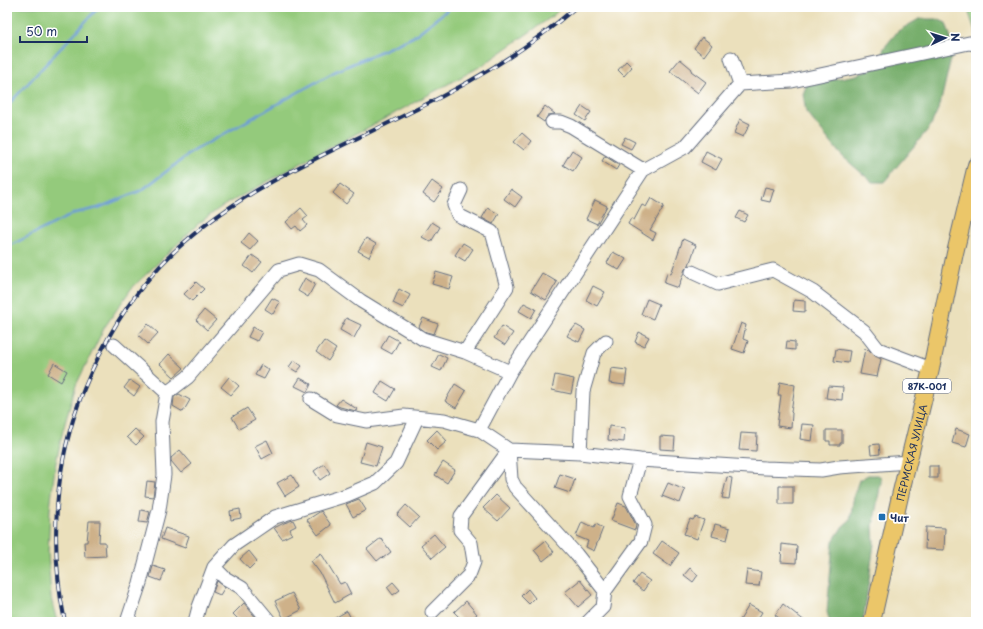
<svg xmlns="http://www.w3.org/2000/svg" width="983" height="629" font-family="'Playpen Sans',sans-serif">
<rect width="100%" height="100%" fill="#fff"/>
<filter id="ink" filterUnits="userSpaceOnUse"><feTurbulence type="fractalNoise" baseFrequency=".025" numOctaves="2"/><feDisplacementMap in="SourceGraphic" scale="8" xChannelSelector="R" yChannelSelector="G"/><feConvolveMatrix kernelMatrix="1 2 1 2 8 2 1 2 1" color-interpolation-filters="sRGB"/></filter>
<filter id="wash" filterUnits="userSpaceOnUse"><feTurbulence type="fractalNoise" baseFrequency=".012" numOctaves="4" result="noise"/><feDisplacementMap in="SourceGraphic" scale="16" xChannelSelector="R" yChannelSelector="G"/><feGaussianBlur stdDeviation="0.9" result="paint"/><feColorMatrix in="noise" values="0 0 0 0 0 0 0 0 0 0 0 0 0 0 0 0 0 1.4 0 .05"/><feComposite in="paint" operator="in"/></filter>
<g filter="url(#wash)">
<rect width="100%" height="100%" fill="#ebe0bc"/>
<path fill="#94ca7c" stroke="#587c6d" d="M7 7H562L554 15 483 65 373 125 329 148 221 207 198 224 131 289 104 328 76 385 63 430 55 467 50 509 48 553 51 598 57 622H7Z
M967 7H976V34Z"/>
<path fill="#77ae6c" stroke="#496e65" d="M919 19H937L946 23 950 35 951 58 940 105 930 127 884 182H872L841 155 806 112 803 94 807 84 857 75 879 66 884 48 898 31Z
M868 475H878L881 477V482L873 526 874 544 863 622H830L827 612 833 541 843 526 850 520 854 495 859 480Z"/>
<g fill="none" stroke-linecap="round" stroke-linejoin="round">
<path stroke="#6d9cd6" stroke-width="2.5" d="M7 106 99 7
M7 247 75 213 98 208 142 190 192 152 334 72 413 37 451 7"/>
</g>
<g id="blocks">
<path fill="#ceb189" d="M702 37 712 45 704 56 694 48Z
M680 59 692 69 691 71 706 82 698 93 670 71Z
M626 61 632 67 624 76 618 70Z
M545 106 555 114 548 115 544 122 537 117Z
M582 106 591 112 585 121 576 115Z
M740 119 750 124 743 137 734 133Z
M522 133 531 141 524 150 514 142Z
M625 137 635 142 631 149 621 144Z
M572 150 582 157 573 171 563 165Z
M706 151 722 159 716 170 701 162Z
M605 156 619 165 616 170 602 161Z
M432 181 443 189 434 202 423 194Z
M340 184 354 194 346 204 333 193Z
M765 187 774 189 770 202 761 200Z
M511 189 522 197 515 207 504 199Z
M651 198 664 206 650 230 656 233 653 240 628 224 631 218 634 220 642 205 646 207Z
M595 200 607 206 597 224 586 219Z
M301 208 308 216 303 220 307 225 300 231 296 226 292 229 286 222Z
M488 208 499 214 493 224 482 218Z
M740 211 748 215 744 222 736 218Z
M432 222 440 227 431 242 422 237Z
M249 233 258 241 250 250 241 243Z
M366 238 376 244 369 257 358 251Z
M683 239 696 245 689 265 685 269 678 288 664 283 667 273 671 274Z
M463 243 473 249 465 261 455 255Z
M613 252 626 259 619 270 607 263Z
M252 255 262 262 253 273 244 266Z
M436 272 453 277 449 289 432 284Z
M542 273 557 282 546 300 531 291Z
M305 278 315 284 308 297 298 291Z
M196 282 204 289 192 301 184 294Z
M593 286 605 292 597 306 586 300Z
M399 289 410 295 403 308 393 303Z
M272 298 280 302 273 314 265 309Z
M647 299 659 304 653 319 641 314Z
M794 300 805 301V312L793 311Z
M524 303 536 309 531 318 519 311Z
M204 310 216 320 207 330 196 320Z
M346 318 361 325 354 338 340 330Z
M423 318 438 324 434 334 426 332 419 327Z
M741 323 746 325 743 339 748 341 744 353 732 349Z
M148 324 158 333 148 344 138 335Z
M576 325 585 330 579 342 567 336 571 329 572 330Z
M502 326 513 333 505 345 494 338Z
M253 327 262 332 257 341 248 337Z
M639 332 649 337 644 346 635 342Z
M388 335 399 341 392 354 381 348Z
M324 341 336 349 328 361 316 352Z
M787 341 795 342V350L786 349Z
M836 349 850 351 848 363 834 361Z
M865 349 869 350 875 356 881 359 877 377 860 374Z
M169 354 184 368 174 377 160 364Z
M439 354 447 358 441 371 432 367Z
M294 360 302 366 297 372 289 367Z
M54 363 67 371 61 382 48 374Z
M261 365 269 370 264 379 255 375Z
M611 368 627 370 625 385 609 383Z
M555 375 574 379 571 394 552 390Z
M229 377 239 386 231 395 221 387Z
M300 378 311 384 307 392 295 386Z
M130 380 140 387 134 396 124 388Z
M382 381 395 389 388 401 375 393Z
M780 382 795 385 791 412 792 413 791 428 777 426 781 395H778Z
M455 384 466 391 456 408 445 401Z
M828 386 843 387 842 400 826 398Z
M179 394 190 400 183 412 173 406 174 397Z
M341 399 357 409 356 411 340 407 336 405Z
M247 408 255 420 239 429 232 417Z
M802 424 814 425 812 441 800 439Z
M609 426 625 428 624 442 608 440Z
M135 429 144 437 136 445 127 437Z
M956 429 970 434 966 447 952 443Z
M437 430 447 441 437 450 427 440Z
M826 430H842V443H840V445H830V441H826Z
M741 433 757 434 756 451 739 450Z
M660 436 675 437 674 450 660 449Z
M267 440 273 453 262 459 255 446Z
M366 442 382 447 376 466 360 462Z
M879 444 880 454 871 455 870 445Z
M180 450 192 464 181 473 171 461V458Z
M443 462 455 470 447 483 435 475Z
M324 464 330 473 320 480 314 471Z
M929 466H938V478H929Z
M560 474 575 479 570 493 555 488Z
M292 475 299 487 285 496 277 483Z
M727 477 732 478 729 499 722 498Z
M147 481 155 482 153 497 145 496Z
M668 483 685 490 680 503 662 496Z
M779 486H793V504H779Z
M496 495 510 508 498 521 483 508Z
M359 499 366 510 353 517 346 504Z
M618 503 626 506 636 525 635 530 611 521Z
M406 505 419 517 410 527 397 515Z
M240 509 241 518 231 520 230 511Z
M141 510 150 512 147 523 139 522Z
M321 511 331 525 318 535 307 520Z
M695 517 704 520 697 539 684 534 690 519 693 520Z
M293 520 296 526 290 529 292 534 282 539 274 528 284 523Z
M89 521H100L99 542H105L106 556 85 557 84 542H87Z
M582 522 594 528 596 524 603 528 594 551 586 547 588 541 576 536Z
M715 524 730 528 727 540 712 536Z
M926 527 945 528 944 550 925 549Z
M165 528 189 536 185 548 161 539Z
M434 534 445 547 432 558 421 545Z
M381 538 391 552 383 558 382 557 377 561 367 549Z
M545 541 554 552 543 561 534 550Z
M662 541 679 553 670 566 653 554Z
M782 544 797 546 796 563 781 562Z
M249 551 257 561 249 569 240 559Z
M321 553 340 584 345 582 351 594 335 603 320 573 311 561Z
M153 566 165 570 161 581 150 577Z
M690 568 698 575 693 582 684 575Z
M747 570 761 572 759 586 745 585Z
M640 574 650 581 643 591 633 583Z
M580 580 592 595 578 607 565 592Z
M217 581 225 587 220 595 213 592Z
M393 582 400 590 393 595 387 587Z
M528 589 535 598 529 604 521 596Z
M292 593 301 610 284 619 275 601Z
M466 601 477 614 468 622H464L454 612Z
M244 603 257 619 254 622H241L233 614Z
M783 604 806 622H785L775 615Z
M749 605 762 612 756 622H739Z
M347 611 353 622H328Z"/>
</g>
</g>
<g filter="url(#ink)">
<use href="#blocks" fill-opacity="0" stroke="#646d7f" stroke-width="1"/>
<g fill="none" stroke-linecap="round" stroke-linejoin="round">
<defs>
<path id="minor" d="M740 84 792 81 969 43 976 44
M552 122H561L571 126 643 170
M461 190 454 205 458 215 492 232 507 287 465 352
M692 272 718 284 773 270 813 292 864 331 878 349 931 369
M114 345 167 393 162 422 164 475 159 510 140 583 127 622
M167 393 188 377 279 270 299 264 319 270 361 301 423 339 465 352 510 372
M311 399 337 415 366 421 404 416 444 420 479 430 509 450 580 453 640 460 765 468 821 470 839 467 909 462
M479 430 510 372 643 170 685 147 740 84 731 58
M509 450 511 479 515 487 576 554 605 591 641 541 645 525 630 496 640 460
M580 453 583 391 594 353 606 341
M214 567 225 578 242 588 270 622
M432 612 469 575 474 562 471 543 460 530 461 516 509 450
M195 622 199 607 214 567 234 545 275 517 347 495 375 483 396 463 417 418
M588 622 603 607 605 591"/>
<g id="major">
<path id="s1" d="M872 622 900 496 931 369 955 253 976 165"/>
</g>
</defs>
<use href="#minor" stroke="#646d7f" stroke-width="15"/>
<use href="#major" stroke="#646d7f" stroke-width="18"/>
<use href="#minor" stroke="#fff" stroke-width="13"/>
<use href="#major" stroke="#ebc669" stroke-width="16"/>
<defs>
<path id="rail" d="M65 622C49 545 54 463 84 389 102 344 127 302 160 266 228 193 325 155 413 111 471 83 527 50 576 7"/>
</defs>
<use href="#rail" stroke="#1b2f5e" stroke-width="4"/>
<use href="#rail" stroke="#fff" stroke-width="2.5" stroke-dasharray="8" stroke-linecap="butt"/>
</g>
</g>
<rect fill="#1f6fb2" stroke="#fff" stroke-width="1.5" x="878" y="513" width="8" height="8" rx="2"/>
<g text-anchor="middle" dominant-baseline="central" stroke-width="3.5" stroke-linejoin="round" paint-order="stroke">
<rect fill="#fff" stroke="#5f6d8e" stroke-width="1" x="903" y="379" width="48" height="14" rx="3"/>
<g font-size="9" font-weight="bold" fill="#1b2f5e">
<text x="927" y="386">87К-001</text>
</g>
<g font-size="10" fill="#1b2f5e" stroke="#fff">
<text stroke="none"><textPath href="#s1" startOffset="174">ПЕРМСКАЯ УЛИЦА</textPath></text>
</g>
<g font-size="10" font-weight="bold" fill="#1b2f5e" stroke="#fff" text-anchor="start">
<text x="890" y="517">Чит</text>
</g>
</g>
<rect width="983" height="629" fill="none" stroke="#fff" stroke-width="24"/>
<g transform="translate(945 38) rotate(86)" stroke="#ffffff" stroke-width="3" paint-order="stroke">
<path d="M0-3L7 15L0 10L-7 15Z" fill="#1b2f5e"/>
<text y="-6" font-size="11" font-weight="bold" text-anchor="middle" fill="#1b2f5e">N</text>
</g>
<path d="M20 36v6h67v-6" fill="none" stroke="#1b2f5e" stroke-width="2"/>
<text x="26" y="36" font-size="12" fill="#1b2f5e" stroke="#ffffff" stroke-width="3" paint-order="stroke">50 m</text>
</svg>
